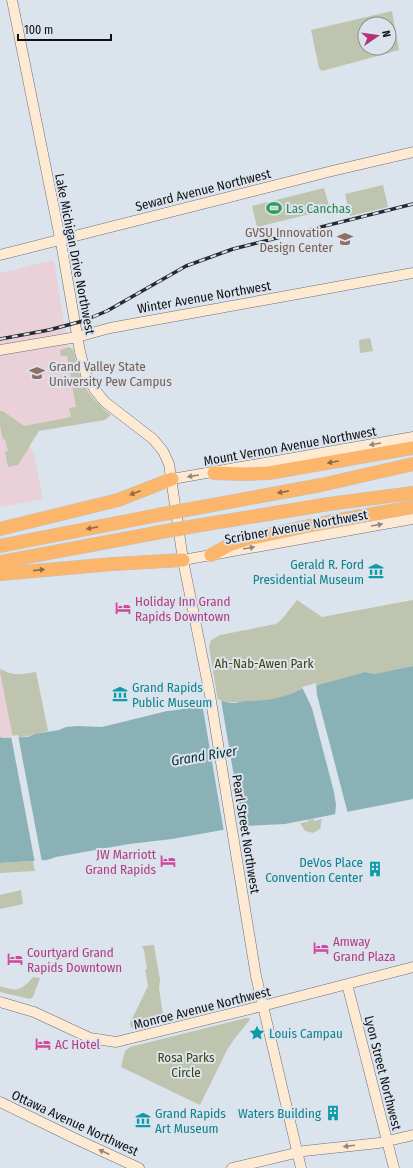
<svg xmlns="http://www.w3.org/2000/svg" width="413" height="1168" font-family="'Fira Sans Condensed',sans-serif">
<rect width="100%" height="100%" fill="#dbe3ec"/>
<path fill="#ead1d9" d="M54 260 68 348 77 384 103 416 41 427 29 446 33 451 43 499 0 507V273Z
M0 668 6 672 15 675 36 672 48 731 28 737 3 738 0 737Z"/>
<path fill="#bfc4af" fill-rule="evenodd" d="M392 11 399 50 322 71 319 68 311 30ZM365 24H389V48H365Z
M383 185 388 207 350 216 345 194Z
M324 188 330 209 257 227 252 206Z
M370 338 373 351 360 353 359 340Z
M69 347 73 349C80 381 85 394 111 415L105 420 39 431C31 442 26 454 18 465L8 467 5 452 8 451 5 439 3 440 0 426V411H3L24 426 71 417 69 408 76 407 67 356H61L60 350Z
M297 600 322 617 413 600V666L374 674 365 672 299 690C276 703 244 704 218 701L209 647 211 640 220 635 276 624 282 619Z
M1 669C13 677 24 674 36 672L48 731C36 734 25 737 13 738L0 672Z
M313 819 315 821 322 819 320 829 313 833 305 831 300 823 307 822 308 820Z
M33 861 35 871 0 873V863Z
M21 890 23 904 0 909V895Z
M154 945 160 980 159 988 163 1015 160 1023 131 1028 130 1023 148 986 145 970 147 969 144 950 142 947 143 946Z
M33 977 40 978 33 997 30 999 0 992V986C17 992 21 991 33 977Z
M246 1018H250L249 1021 235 1038 227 1050 200 1105 121 1067 125 1051 130 1047Z"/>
<path fill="#8ab2b6" d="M413 666V799L285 824 245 826 172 839 129 844 56 857 47 860 0 863V737L3 738 28 737 35 734 59 730 66 727 77 726 102 727 167 711C185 711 202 702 219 701 224 701 229 703 234 703 238 703 242 701 246 701 263 701 283 699 299 690L365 672 374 674Z"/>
<path fill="#dbe3ec" d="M316 683 317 695 348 814 335 816 336 805 334 792 312 708 302 687Z
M218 699 221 700 243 829 224 832 202 703Z
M18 735 42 862 35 863 11 736Z"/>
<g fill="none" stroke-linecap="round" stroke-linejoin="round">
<defs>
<path id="secondary" d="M12 0 62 248 80 352 86 375 95 390 105 402 153 439 163 451 169 464 183 560 210 695 256 976 301 1168
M0 255 332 171 413 152
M0 350 77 337 110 328 413 273
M172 479 413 437
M183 560 413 519
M347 984 394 1168
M0 1002 34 1012 90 1038 116 1042 262 1006 413 967
M0 1102 78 1140 139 1168
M232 1168 304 1151 379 1143 413 1135"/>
<path id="highway" d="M214 473 243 474 269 473 413 448
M191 509 321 485 413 464
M195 526 329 504 413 493
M0 529 118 500 172 479
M0 546 158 515
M211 555 229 545 247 539 333 521 413 507
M0 562 161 532
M0 574 113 564 183 560"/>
</defs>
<use href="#secondary" stroke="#686f77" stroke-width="11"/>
<use href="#highway" stroke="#c0c1c2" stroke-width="14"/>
<use href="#secondary" stroke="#fee9d3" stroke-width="10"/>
<use href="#highway" stroke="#fcb66b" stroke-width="13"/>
<defs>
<path id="rail" d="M0 339 49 330 83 321 107 311 186 266 233 249 413 204"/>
</defs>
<use href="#rail" stroke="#272a2e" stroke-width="3.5"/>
<use href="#rail" stroke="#dbe3ec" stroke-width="2" stroke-dasharray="6" stroke-linecap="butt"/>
<defs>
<path id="highway-bridge" d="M158 515 191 509
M161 532 195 526"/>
</defs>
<use href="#highway-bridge" stroke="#c0c1c2" stroke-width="14" stroke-linecap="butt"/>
<use href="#highway-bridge" stroke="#fcb66b" stroke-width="13"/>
</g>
<defs><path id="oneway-solid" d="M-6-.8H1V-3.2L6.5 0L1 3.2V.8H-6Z"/></defs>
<g fill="#92877d">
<use href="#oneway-solid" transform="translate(375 444) rotate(170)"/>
<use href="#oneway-solid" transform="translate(193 476) rotate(171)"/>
<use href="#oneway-solid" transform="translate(377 525) rotate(-10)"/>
<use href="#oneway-solid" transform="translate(249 548) rotate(-10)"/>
<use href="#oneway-solid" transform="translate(349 1146) rotate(173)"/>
<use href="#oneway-solid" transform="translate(104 1152) rotate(-156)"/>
</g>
<g fill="#916b43">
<use href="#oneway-solid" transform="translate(333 462) rotate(170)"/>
<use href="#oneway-solid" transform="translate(283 492) rotate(169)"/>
<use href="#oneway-solid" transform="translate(135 493) rotate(159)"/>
<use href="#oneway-solid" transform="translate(92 528) rotate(169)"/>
<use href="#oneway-solid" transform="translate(39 570) rotate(-6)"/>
</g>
<defs>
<symbol id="stadium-bare" viewBox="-9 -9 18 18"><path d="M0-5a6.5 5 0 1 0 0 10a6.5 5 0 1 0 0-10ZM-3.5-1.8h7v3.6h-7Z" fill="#2e9e5b" stroke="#dbe3ec" stroke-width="2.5" paint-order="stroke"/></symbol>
<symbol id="university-bare" viewBox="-9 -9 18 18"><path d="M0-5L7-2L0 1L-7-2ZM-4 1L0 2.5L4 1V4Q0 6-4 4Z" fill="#8d6e63" stroke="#dbe3ec" stroke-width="2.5" paint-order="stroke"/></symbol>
<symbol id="museum-bare" viewBox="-9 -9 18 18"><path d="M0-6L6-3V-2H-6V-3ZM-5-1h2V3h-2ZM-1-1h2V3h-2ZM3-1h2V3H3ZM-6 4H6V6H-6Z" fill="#0f9aa8" stroke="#dbe3ec" stroke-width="2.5" paint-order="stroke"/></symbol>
<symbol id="hotel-bare" viewBox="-9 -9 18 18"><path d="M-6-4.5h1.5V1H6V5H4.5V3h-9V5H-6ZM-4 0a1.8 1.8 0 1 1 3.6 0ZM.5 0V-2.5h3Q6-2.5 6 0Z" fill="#d1479c" stroke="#dbe3ec" stroke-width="2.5" paint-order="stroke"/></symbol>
<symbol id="building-bare" viewBox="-9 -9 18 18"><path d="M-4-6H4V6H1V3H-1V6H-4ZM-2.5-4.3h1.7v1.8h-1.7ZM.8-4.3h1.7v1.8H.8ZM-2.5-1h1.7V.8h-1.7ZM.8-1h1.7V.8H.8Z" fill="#0f9aa8" stroke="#dbe3ec" stroke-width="2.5" paint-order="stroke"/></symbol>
<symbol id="sight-bare" viewBox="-9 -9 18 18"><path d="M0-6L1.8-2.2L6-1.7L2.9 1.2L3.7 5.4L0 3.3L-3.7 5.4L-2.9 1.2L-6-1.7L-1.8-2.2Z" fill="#0f9aa8" stroke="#dbe3ec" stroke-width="2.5" paint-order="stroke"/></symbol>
</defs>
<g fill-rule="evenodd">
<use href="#stadium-bare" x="263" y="197" width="22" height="22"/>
<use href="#university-bare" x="334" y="228" width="22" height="22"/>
<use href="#university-bare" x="26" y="362" width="22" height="22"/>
<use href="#museum-bare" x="365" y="560" width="22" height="22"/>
<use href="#hotel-bare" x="112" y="597" width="22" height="22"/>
<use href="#museum-bare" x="109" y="683" width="22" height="22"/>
<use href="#hotel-bare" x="157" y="850" width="22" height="22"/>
<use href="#building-bare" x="364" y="858" width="22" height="22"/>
<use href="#hotel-bare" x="310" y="937" width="22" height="22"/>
<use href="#hotel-bare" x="4" y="948" width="22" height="22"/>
<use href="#sight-bare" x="246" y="1022" width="22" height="22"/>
<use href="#hotel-bare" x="32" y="1033" width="22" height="22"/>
<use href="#building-bare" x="322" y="1102" width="22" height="22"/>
<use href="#museum-bare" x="132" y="1109" width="22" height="22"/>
</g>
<g text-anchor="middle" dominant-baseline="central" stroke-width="4" stroke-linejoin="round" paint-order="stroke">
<g font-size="13" fill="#0e1013" stroke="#dbe3ec">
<text transform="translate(203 190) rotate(-14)">Seward Avenue Northwest</text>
<text transform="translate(75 254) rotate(79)">Lake Michigan Drive Northwest</text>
<text transform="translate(204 297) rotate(-10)">Winter Avenue Northwest</text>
<text transform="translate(290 446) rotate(-10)">Mount Vernon Avenue Northwest</text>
<text transform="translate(296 527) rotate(-10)">Scribner Avenue Northwest</text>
<text transform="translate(246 834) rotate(81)">Pearl Street Northwest</text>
<text transform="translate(202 1008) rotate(-14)">Monroe Avenue Northwest</text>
<text transform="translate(383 1073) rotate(76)">Lyon Street Northwest</text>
<text transform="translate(75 1123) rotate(25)">Ottawa Avenue Northwest</text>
</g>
<g font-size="13" fill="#27864d" stroke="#dbe3ec" text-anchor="start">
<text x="286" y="208">Las Canchas</text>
</g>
<g font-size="13" fill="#785e54" stroke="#dbe3ec" text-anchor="end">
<text x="333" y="232">GVSU Innovation<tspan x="333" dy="15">Design Center</tspan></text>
<text x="49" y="366" text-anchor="start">Grand Valley State<tspan x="49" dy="15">University Pew Campus</tspan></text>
</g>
<g font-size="13" fill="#0d838f" stroke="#dbe3ec" text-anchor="end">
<text x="364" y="564">Gerald R. Ford<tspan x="364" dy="15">Presidential Museum</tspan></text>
<text x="132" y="687" text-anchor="start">Grand Rapids<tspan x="132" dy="15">Public Museum</tspan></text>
<text x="363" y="862">DeVos Place<tspan x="363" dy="15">Convention Center</tspan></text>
<text x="269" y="1033" text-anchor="start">Louis Campau</text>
<text x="155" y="1113" text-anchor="start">Grand Rapids<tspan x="155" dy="15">Art Museum</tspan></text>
<text x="321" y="1113">Waters Building</text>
</g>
<g font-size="13" fill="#b23c85" stroke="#dbe3ec" text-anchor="start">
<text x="135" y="601">Holiday Inn Grand<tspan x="135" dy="15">Rapids Downtown</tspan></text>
<text x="156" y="854" text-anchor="end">JW Marriott<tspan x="156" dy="15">Grand Rapids</tspan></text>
<text x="333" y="941">Amway<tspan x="333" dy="15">Grand Plaza</tspan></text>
<text x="27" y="952">Courtyard Grand<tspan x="27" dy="15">Rapids Downtown</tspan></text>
<text x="55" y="1044">AC Hotel</text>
</g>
<g font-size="13" fill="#3d430f" stroke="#dbe3ec">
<text x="264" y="663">Ah-Nab-Awen Park</text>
<text x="186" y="1057">Rosa Parks<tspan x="186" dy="15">Circle</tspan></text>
</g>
<g font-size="14" font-style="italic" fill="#063033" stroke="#dbe3ec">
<text transform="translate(204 756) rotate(-9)">Grand River</text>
</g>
</g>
<g transform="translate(377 36) rotate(77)"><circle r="19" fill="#dbe3ec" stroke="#898f95"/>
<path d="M0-3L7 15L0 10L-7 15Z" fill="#b53279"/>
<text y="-6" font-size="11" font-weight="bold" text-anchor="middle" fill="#0e1013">N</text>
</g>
<path d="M18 34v6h93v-6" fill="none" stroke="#0e1013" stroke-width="2"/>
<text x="24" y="34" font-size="12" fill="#0e1013" stroke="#dbe3ec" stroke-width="3" paint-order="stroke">100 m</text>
</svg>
